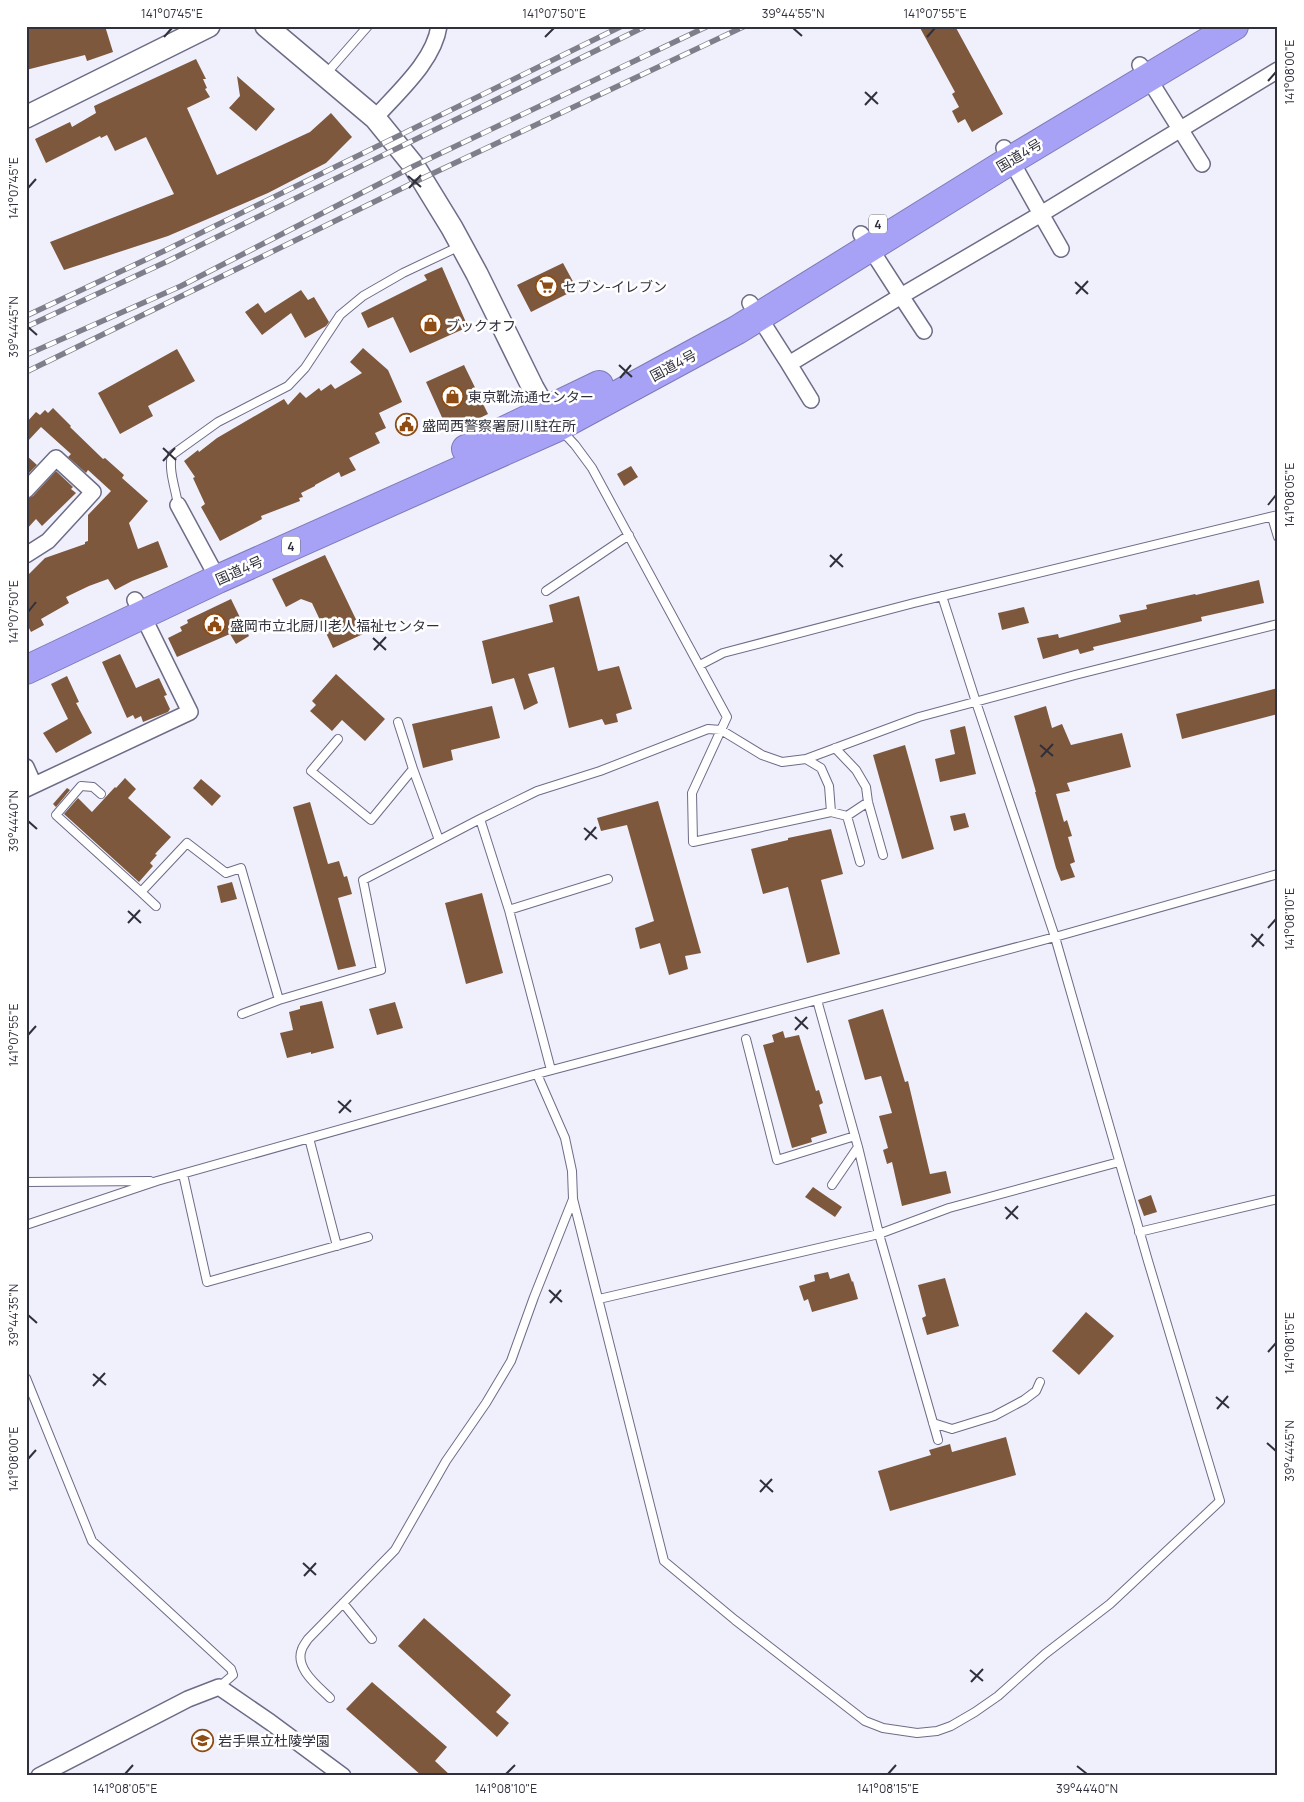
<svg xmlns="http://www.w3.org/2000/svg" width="1304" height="1802" font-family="Manrope,'Noto Sans JP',sans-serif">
<rect width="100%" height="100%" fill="#f0f0fd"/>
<path fill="#7e583c" d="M26 26H105L113 52 87 61 85 55 26 70Z
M919 26H955L1003 114 972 132 965 119 958 123 952 111 959 107 952 94 955 92Z
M196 59 206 79H203L207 88 205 89 210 97 187 108 217 175 310 132 331 113 352 137 326 163 268 193 168 236 64 270 50 242 174 194 146 137 115 151 107 135 101 138 100 136 46 163 35 139 70 122 72 127 96 113 94 106Z
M237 76 275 109 256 131 229 108 240 96Z
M563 263 576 287 566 292 567 294 531 312 517 285Z
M442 267 468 327 410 353 393 317 368 328 361 313 427 280 424 275Z
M301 290 308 300 314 297 329 322 326 326 305 338 291 313 262 335 245 312 258 303 265 313Z
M363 348 388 370 402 402 379 413 386 428 375 433 380 443 349 458 356 470 341 477 339 472 315 485V486L301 493 303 497 299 498 300 501 261 516 262 519 220 541 201 507 205 504 193 478 195 477 184 461 198 450 199 452 217 438 284 399 288 405 300 392 306 398 319 388 321 391 331 384 335 389 362 373 350 362Z
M177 349 195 381 148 406 153 416 120 434 98 393Z
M464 365 488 414 449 433 426 382Z
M53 408 71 426 70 427 103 459 105 458 124 475 122 478 148 501 129 523 138 549 158 541 168 567 132 581 115 590 108 579 89 586 66 597 69 603 41 619 44 625 31 632 26 622V577L45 558 85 544V542L88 541V515L111 491 88 470 86 473 68 457 71 454 41 427 26 443V423L36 412 40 415 45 410 48 413Z
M26 455 37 465 26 476Z
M631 466 638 477 624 486 617 474Z
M56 471 73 487 71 489 76 493 42 526 36 519 26 530V499L33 496Z
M325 555 363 634 333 648 312 603 301 599 286 607 272 579Z
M1259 580 1264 603 1201 617 1202 621 1093 647 1094 650 1080 654 1078 649 1043 659 1037 638 1058 634 1059 638 1121 622 1119 615 1147 609 1146 605 1195 594 1196 595Z
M579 596 598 671 619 666 632 709 616 714 618 722 605 725 602 719 569 728 554 667 528 674 538 703 524 710 514 678 492 684 482 641 553 622 549 605Z
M231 599 249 636 236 644 230 634 177 657 168 638 182 631 180 627 188 623 187 620Z
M1024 607 1029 623 1002 630 998 613Z
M120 654 136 688 159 678 167 695 164 696 170 709 168 712 143 722 141 716 135 719 133 715 127 718 102 662Z
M336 674 385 719 365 741 342 720 332 731 310 711 316 705 312 701Z
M67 676 79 702 76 703 92 733 56 753 43 733 68 719 51 684Z
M1278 688V714L1182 739 1176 714Z
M492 706 500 738 451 750 453 760 423 768 412 724Z
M1046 706 1052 728 1062 724 1071 745 1122 733 1131 767 1067 783 1070 791 1056 794 1064 822 1067 820 1072 836 1068 837 1075 862 1070 864 1075 877 1061 881 1056 868 1035 792H1036L1014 716Z
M965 726 976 774 940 782 935 759 955 754 950 730Z
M905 745 934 849 902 859 873 755Z
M125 778 136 789 128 798 171 837 155 854 157 855 150 863 153 866 139 882 64 814 78 798 92 812 115 787 116 788Z
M201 779 221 796 212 806 193 788Z
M67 788 70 790 56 807 53 804Z
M658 801 701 953 685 956 688 969 669 975 660 943 640 949 635 928 654 921 627 825 601 831 597 818Z
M310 802 328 864 339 861 344 877 347 876 352 894 338 898 356 966 338 970 293 807Z
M965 813 969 827 954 831 950 816Z
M831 829 843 874 821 880 840 954 807 963 788 887 763 894 751 849 788 840V838Z
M232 882 237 899 221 903 217 886Z
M482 893 503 973 466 984 445 903Z
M322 1001 334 1048 311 1054V1052L287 1058 280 1033 293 1030 289 1012 300 1009V1006Z
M395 1002 403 1028 377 1035 369 1009Z
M883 1009 905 1082 908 1081 930 1174 946 1171 951 1193 902 1206 892 1162 887 1164 883 1150 888 1148 879 1116 892 1113 881 1076 865 1080 848 1020Z
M783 1031 785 1038 799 1035 816 1091 819 1090 823 1103 819 1105 827 1133 811 1138 812 1142 792 1148 763 1045 774 1042 772 1035Z
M813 1187 842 1207 835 1217 805 1197Z
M1151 1195 1157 1212 1144 1216 1138 1200Z
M828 1272 830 1279 849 1273 852 1282 853 1281 858 1299 812 1312 808 1299 804 1301 799 1286 815 1281 814 1275Z
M945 1278 959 1326 927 1335 922 1318 926 1316 918 1285Z
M1086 1312 1114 1336 1079 1375 1052 1351Z
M1006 1437 1016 1475 890 1511 878 1471 931 1455 929 1450 950 1444 952 1452Z
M424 1618 511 1695 496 1712 509 1723 497 1737 398 1646Z
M372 1682 447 1747 435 1761 451 1776H422L346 1709Z"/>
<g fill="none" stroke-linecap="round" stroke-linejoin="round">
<defs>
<path id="lane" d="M325 75 368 26
M562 431 575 445 592 468 727 717 692 793 693 842 831 812
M178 505C176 490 168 470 172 455L218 422 288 386 305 368 340 315 363 296 403 273 460 246
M1272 517 1278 537
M546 591 629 535
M700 665 723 653 914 603 1278 515
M398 722 413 769
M338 739 311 771 371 820 413 769 439 840
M835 748 856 770 866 787 868 802 883 855
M101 794 93 787 81 786 56 815 141 892 187 843 226 873 241 868 279 1000
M847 816 831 812 829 786 821 768 806 759 919 717 1075 675 1278 624
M860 862 847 816 868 802
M608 879 509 910 480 819 537 791 600 771 708 729 721 730 762 755 782 762 806 759
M141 892 156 906
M509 910 551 1070
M817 1000 858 1147
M242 1014 279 1000 381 970 363 880 480 819
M746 1039 777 1160 855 1136
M537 1074 565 1138 572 1171 573 1199 664 1561 735 1620 865 1721 883 1728 917 1733 937 1731 951 1726 975 1712 998 1696 1045 1654 1110 1604 1220 1501 1148 1261 1055 937 976 702 942 596
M309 1138 337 1246
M183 1174 207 1282 368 1237
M26 1182 150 1181
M832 1185 858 1147 879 1234 949 1208 1119 1162
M26 1225 157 1181 537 1074 1055 937 1278 874
M1139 1232 1278 1199
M599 1299 879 1234 938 1440
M26 1378 92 1541 231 1669 233 1675 219 1687
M933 1423 952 1429 994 1416 1024 1400 1036 1391 1040 1382
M343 1603 372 1639
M330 1698C318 1686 294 1668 302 1649 303 1646 306 1642 308 1639L395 1550 446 1461 486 1403 511 1361 534 1297 573 1199"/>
<path id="street" d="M1140 65 1202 164
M375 118C398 92 434 61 439 26
M1004 148 1041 214 1278 70
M750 303 789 364
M924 331 901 296 1041 214 1061 249
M811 400 789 364 901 296 861 234
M178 505 218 579
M26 555 48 541 93 492 56 458 26 490
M26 767 34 785
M26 789 190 712 135 600
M39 1776 188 1699 219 1687 270 1722 343 1776"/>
<path id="secondary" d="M266 26 375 118 414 166 452 228 477 274 533 388 545 409
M26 117 209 26"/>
<path id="highway" d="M466 449 599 385
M26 670 218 579 558 427 737 330 1011 160 1234 26"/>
</defs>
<use href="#lane" stroke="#6d6c87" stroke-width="10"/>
<use href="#street" stroke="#6d6c87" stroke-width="18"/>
<use href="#secondary" stroke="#6d6c87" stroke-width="24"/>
<use href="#highway" stroke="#7e7ab6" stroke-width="30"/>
<use href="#lane" stroke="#fff" stroke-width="8"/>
<use href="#street" stroke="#fff" stroke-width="15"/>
<use href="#secondary" stroke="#fff" stroke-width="21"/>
<use href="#highway" stroke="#a8a2f7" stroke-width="28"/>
<defs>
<path id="rail" d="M26 316 164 251 622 26
M26 327 168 261 646 26
M26 355 181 286 414 166 708 26
M26 372 421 179 745 26"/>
</defs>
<use href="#rail" stroke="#7f7f8c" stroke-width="5.5"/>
<use href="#rail" stroke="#fff" stroke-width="4" stroke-dasharray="11" stroke-linecap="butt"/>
</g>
<path fill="none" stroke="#30303c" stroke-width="2" d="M793 28 802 36M164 37 172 28M545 37 554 28M927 37 935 28M1268 81 1276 72M865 92 878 104M865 105 877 92M408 176 421 187M28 188 36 179M409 188 421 175M1075 282 1088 294M1076 294 1088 281M28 327 37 335M619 365 632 377M620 378 631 365M163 448 176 460M163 461 175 448M1268 505 1276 495M830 555 843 567M830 567 842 554M28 612 36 602M373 638 386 650M374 650 386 637M1040 745 1053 756M1041 757 1053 744M28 821 37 829M584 828 597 839M585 840 596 827M128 911 141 923M128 923 140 910M1268 928 1276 919M1251 934 1264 946M1252 947 1263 934M795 1017 808 1029M795 1030 807 1017M28 1035 36 1026M338 1101 351 1112M339 1113 351 1100M1005 1207 1018 1219M1006 1219 1018 1206M549 1290 562 1302M550 1303 561 1290M28 1315 37 1323M1268 1352 1276 1343M93 1374 106 1385M93 1386 105 1373M1216 1397 1229 1408M1217 1409 1228 1396M1267 1443 1276 1451M28 1459 36 1450M760 1480 773 1492M760 1492 772 1479M303 1563 316 1575M304 1576 316 1563M970 1670 983 1681M971 1682 983 1669M1077 1766 1087 1774M125 1774 133 1765M506 1774 515 1765M888 1774 896 1765"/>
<defs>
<symbol id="supermarket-ring" viewBox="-11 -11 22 22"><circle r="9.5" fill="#fff" stroke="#8d4d15" stroke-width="1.5"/><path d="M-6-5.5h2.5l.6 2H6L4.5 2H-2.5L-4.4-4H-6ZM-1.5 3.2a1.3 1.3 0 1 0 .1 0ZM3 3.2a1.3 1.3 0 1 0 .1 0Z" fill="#8d4d15"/></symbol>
<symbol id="shop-ring" viewBox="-11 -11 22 22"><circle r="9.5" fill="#fff" stroke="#8d4d15" stroke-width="1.5"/><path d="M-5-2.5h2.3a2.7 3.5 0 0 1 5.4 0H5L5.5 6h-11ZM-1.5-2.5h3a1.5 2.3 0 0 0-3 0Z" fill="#8d4d15"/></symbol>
<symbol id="civic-ring" viewBox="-11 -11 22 22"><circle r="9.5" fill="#fff" stroke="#8d4d15" stroke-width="1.5"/><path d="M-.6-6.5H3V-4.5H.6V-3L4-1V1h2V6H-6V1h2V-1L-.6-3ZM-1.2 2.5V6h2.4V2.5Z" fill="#8d4d15"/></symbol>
<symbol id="school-ring" viewBox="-11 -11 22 22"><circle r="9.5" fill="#fff" stroke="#8d4d15" stroke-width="1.5"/><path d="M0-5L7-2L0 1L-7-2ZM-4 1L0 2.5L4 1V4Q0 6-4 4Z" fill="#8d4d15"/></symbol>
</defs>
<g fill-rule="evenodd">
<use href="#supermarket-ring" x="534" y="274" width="25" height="25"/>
<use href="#shop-ring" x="418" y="312" width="25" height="25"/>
<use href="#shop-ring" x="440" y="384" width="25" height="25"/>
<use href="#civic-ring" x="394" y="412" width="25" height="25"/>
<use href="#civic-ring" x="202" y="612" width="25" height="25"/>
<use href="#school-ring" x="190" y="1728" width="25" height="25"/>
</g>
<g text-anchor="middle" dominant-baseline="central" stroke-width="5" stroke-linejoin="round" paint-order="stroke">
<g fill="#fff" stroke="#6e6e76" stroke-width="1">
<rect x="869" y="214.5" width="18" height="19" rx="4"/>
<rect x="282" y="536.5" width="18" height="19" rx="4"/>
</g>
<g font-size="12" font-weight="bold" fill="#30303c">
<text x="878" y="224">4</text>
<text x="291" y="546">4</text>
</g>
<g font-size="14" fill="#30303c" stroke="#fff">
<text transform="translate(1019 155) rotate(-31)">国道4号</text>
<text transform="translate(673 365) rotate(-28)">国道4号</text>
<text transform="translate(239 570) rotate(-24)">国道4号</text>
</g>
<g font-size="14" fill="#30303c" stroke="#fff" text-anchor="start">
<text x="563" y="286">セブン-イレブン</text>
<text x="446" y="325">ブックオフ</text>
<text x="468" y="396">東京靴流通センター</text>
<text x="422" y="425">盛岡西警察署厨川駐在所</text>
<text x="230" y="625">盛岡市立北厨川老人福祉センター</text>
<text x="218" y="1740">岩手県立杜陵学園</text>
</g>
</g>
<rect width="1304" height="1802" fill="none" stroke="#ffffff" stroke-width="55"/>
<rect x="28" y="28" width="1248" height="1746" fill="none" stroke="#30303c" stroke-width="2"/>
<g font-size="12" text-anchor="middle" fill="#30303c">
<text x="172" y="18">141°07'45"E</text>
<text x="554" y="18">141°07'50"E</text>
<text x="793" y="18">39°44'55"N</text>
<text x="935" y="18">141°07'55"E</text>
<text transform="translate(1290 72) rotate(-90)" y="4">141°08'00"E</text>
<text transform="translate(14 188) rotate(-90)" y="4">141°07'45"E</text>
<text transform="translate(14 327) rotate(-90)" y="4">39°44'45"N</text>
<text transform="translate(1290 495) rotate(-90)" y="4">141°08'05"E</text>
<text transform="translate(14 612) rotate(-90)" y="4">141°07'50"E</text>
<text transform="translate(14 821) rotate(-90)" y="4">39°44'40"N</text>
<text transform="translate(1290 919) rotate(-90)" y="4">141°08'10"E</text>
<text transform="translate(14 1035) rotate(-90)" y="4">141°07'55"E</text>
<text transform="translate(14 1315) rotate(-90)" y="4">39°44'35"N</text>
<text transform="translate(1290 1343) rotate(-90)" y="4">141°08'15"E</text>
<text transform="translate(1290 1451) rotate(-90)" y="4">39°44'45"N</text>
<text transform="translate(14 1459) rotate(-90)" y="4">141°08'00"E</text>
<text x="125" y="1793">141°08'05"E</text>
<text x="506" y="1793">141°08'10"E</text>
<text x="888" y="1793">141°08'15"E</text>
<text x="1087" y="1793">39°44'40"N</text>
</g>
</svg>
